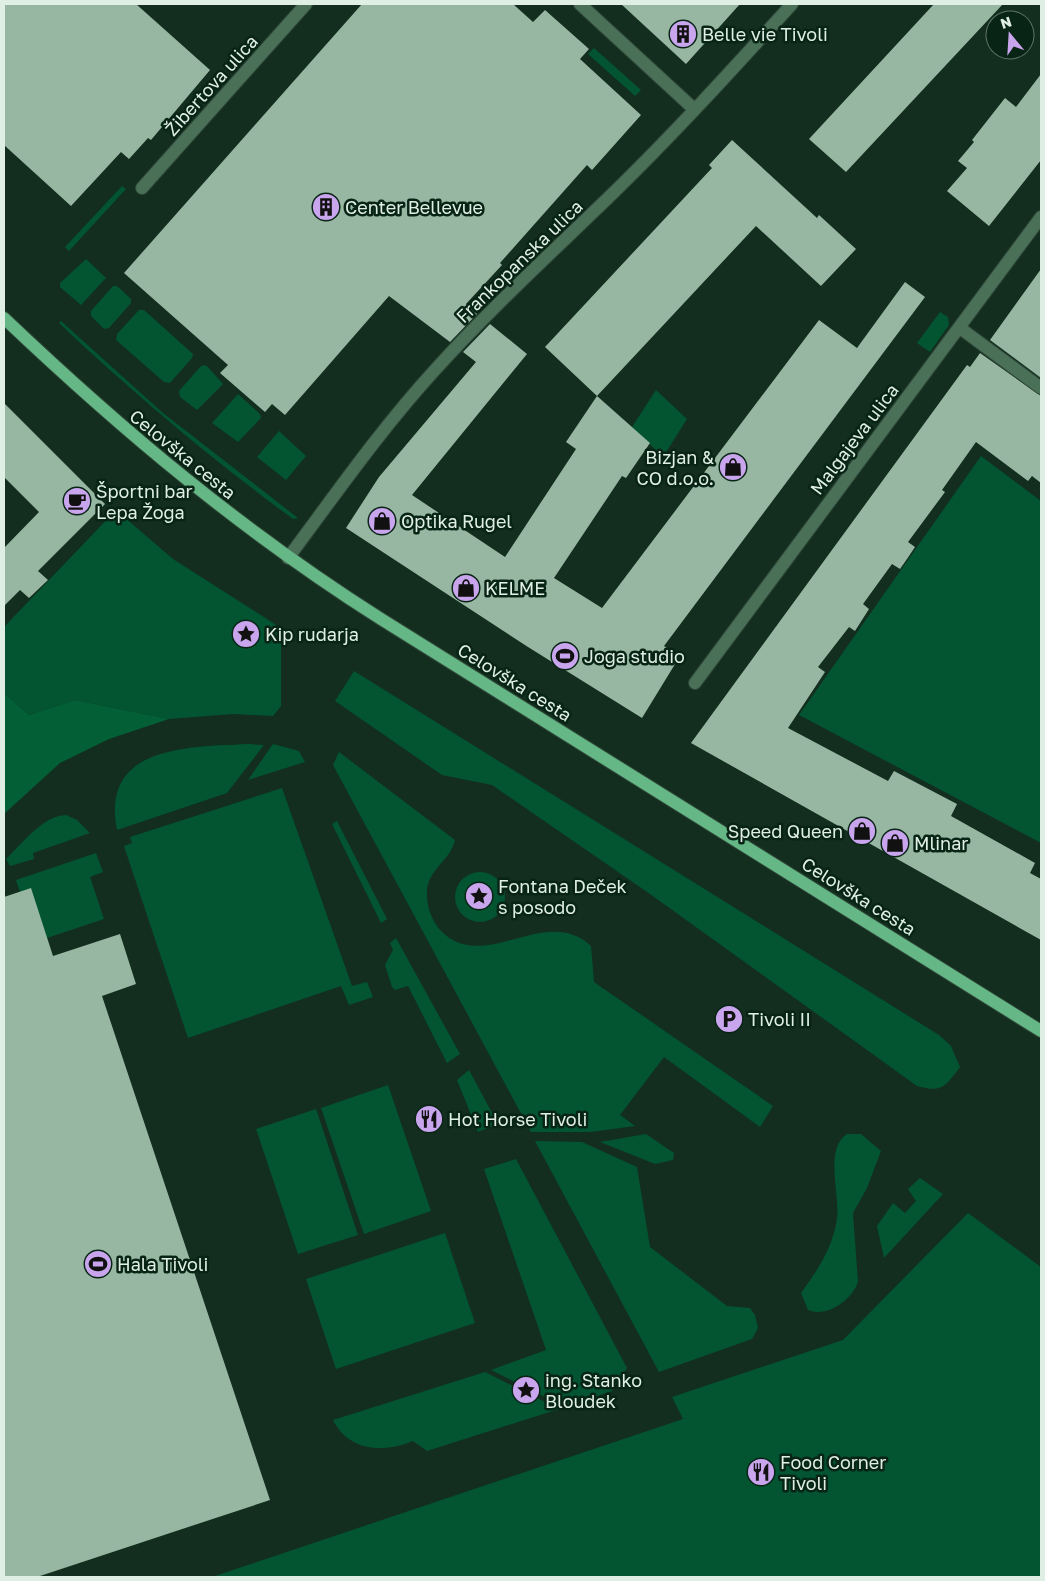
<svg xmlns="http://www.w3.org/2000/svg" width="1045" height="1581" font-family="'Golos Text',sans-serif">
<rect width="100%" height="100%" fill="#132e1e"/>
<path fill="#025530" d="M594 48 641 90 635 96 588 54Z
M122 186 126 189 69 251 65 247Z
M86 259 106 278 81 305 60 287V283Z
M113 286H117L131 299V303L109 328 104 329 91 316V311Z
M139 310H144L193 354 192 358 170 383 164 382 116 340 117 334Z
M940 312 948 317 949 325 930 352 917 343Z
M61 321 163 413 298 518 293 519C211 459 133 393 59 323Z
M206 365 223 384 197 410 180 397 179 391 201 366Z
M656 390 687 419 663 457 632 427Z
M238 394 260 414 261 418 238 442 212 423Z
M279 431 306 456 286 480 257 457Z
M981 456 1041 501V843L799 715Z
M116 510 173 559 281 628V706L273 716 233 714 169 719 75 700 29 715 4 693V627Z
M354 671 939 1035 951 1046 960 1067C945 1087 942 1093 917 1086L650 894 492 785 442 775 335 701Z
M248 744 264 745 227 793 117 830C100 745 189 747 248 744Z
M273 744 299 751 305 762 248 780Z
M339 752 455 840C451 860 427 870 427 892 426 905 432 921 441 931 484 975 546 903 591 946L594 982 773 1106 760 1127 664 1057 620 1115 635 1126 591 1132H531L333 765Z
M282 788 352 986 367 982 373 997 349 1005 341 986 188 1038 124 846 132 843 130 837Z
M66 815 77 820 90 833 33 853 34 859 10 866 6 859C23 843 42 816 66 815Z
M337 821 387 919 381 923 332 824Z
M96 853 103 872 90 877 104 919 47 938 20 892 16 880Z
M455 897a25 25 0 1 1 50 0a25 25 0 1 1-50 0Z
M396 938 460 1054 447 1063 408 986 395 990 392 987 385 965 393 950 390 943Z
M469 1070 498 1124 478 1132 457 1080Z
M388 1085 431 1211 364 1234 321 1108Z
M316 1109 358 1235 298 1254 256 1129Z
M646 1134 674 1153 673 1160 655 1164 600 1142Z
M847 1134H861L881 1151 867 1188 853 1213 858 1282C852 1300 827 1318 808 1310L801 1293C818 1269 833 1248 837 1218 840 1194 824 1149 847 1134Z
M535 1141 582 1142 637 1167 650 1247 727 1306 750 1308 755 1315 758 1328 752 1339 659 1372Z
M516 1159 627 1368 612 1391 565 1407 491 1370 546 1350 484 1169Z
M920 1178 943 1194 884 1258 877 1226 893 1203 905 1213 916 1201 908 1189Z
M968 1213 1041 1267V1577H212L683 1419 672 1397 843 1340Z
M445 1233 475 1323 336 1369 306 1279Z
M485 1372 559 1409 427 1451 413 1441C384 1453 349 1452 333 1420Z"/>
<path fill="#025f36" d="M4 693 29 715 75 700 169 719 109 739 60 763 4 814Z"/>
<path fill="#98b7a2" d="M4 4H136L210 70 151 140 148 138 129 159 121 152 71 206 4 145Z
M362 4H513L533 22 545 10 589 49 580 59 641 115 592 170 587 165 500 263 502 265 466 304 477 314 450 342 389 296 285 415 272 404 265 412 220 373 228 365 124 273Z
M621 4H740L686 64Z
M934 4H1003L846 172 809 139Z
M1041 74V160L989 226 947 191 967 168 958 161 974 142 972 140 1005 98 1016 107Z
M732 140 817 218 819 215 856 249 821 286 756 226 597 396 545 347 712 168 709 165Z
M1041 269V378L990 340Z
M905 282 925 297 664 646 680 656 642 718 528 647 346 528 379 477 476 362 463 352 490 324 527 354 412 495 505 557 576 449 566 442 597 396 650 443 626 478 622 476 554 578 602 608 819 320 857 348Z
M980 353 1041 396V483L1032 476 1028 481 976 442 942 490 945 492 908 542 915 547 907 559 900 569 892 564 863 604 869 609 855 631 849 627 818 667 825 672 788 728 888 781 894 771 957 804 951 816 1035 863 1030 873 1041 879V940L691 743 967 365 970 367Z
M4 403 105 504 38 571 48 580 29 598 20 590 4 606V548L39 512 4 477Z
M31 888 53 956 120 934 136 984 102 996 270 1500 37 1577H4V897Z"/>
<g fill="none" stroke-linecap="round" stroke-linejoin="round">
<defs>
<path id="street" d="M580 4 694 109
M142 188 306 4
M960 328 1041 388
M288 558C335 495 381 429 434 371 489 310 549 255 608 198 672 136 732 70 792 4
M695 683 1041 217"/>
<path id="primary" d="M4 318C124 432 241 530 381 619L1041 1031"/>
</defs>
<use href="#street" stroke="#30493a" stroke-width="14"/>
<use href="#primary" stroke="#30493a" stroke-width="14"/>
<use href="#street" stroke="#4a7058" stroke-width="12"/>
<use href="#primary" stroke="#65b786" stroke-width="12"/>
</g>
<defs>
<symbol id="building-disc" viewBox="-11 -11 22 22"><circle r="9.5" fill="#c9a5ee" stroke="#082415"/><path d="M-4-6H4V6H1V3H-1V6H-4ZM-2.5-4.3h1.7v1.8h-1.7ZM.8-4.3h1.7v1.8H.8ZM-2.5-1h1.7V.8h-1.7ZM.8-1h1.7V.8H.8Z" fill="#111"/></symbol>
<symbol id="shop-disc" viewBox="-11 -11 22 22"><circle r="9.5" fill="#c9a5ee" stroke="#082415"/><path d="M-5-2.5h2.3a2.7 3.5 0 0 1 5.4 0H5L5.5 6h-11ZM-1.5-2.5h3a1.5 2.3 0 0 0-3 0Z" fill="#111"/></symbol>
<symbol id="cafe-disc" viewBox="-11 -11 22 22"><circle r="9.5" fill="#c9a5ee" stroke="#082415"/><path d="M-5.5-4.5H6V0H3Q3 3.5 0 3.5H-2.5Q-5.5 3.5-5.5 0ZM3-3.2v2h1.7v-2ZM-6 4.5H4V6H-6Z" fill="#111"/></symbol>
<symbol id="sight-disc" viewBox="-11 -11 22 22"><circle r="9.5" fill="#c9a5ee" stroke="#082415"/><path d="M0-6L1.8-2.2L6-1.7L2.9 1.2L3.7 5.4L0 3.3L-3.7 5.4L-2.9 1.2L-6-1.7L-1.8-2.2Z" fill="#111"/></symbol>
<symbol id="stadium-disc" viewBox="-11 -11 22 22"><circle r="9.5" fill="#c9a5ee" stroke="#082415"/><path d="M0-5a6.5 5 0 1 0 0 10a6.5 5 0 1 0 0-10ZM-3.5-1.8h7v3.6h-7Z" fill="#111"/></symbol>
<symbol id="parking-disc" viewBox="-11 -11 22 22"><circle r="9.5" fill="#c9a5ee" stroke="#082415"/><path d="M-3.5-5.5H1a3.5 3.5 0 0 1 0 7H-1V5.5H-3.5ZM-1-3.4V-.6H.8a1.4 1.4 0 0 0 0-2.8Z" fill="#111"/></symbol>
<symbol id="restaurant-disc" viewBox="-11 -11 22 22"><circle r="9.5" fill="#c9a5ee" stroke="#082415"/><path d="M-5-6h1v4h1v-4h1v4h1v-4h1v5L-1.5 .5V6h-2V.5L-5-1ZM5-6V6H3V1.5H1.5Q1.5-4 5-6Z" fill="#111"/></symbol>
</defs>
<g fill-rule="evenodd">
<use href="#building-disc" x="667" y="18" width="32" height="32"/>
<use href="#building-disc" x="310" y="191" width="32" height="32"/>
<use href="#shop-disc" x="717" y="451" width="32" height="32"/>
<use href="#cafe-disc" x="61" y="485" width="32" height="32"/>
<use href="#shop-disc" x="366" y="505" width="32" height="32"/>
<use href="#shop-disc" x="450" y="572" width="32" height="32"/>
<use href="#sight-disc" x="230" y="618" width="32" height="32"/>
<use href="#stadium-disc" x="549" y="640" width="32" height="32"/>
<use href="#shop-disc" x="846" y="815" width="32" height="32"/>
<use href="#shop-disc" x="879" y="827" width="32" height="32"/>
<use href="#sight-disc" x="463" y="880" width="32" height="32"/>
<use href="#parking-disc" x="713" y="1003" width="32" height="32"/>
<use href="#restaurant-disc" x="413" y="1103" width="32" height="32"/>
<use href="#stadium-disc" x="82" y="1248" width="32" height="32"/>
<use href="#sight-disc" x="510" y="1374" width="32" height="32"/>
<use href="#restaurant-disc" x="745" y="1456" width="32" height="32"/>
</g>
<g text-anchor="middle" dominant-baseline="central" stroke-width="5" stroke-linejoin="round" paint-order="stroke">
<g font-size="18" fill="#dfefe4" stroke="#082415" text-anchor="start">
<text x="702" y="34">Belle vie Tivoli</text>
<text x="345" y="207">Center Bellevue</text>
<text x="714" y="457" text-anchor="end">Bizjan &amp;<tspan x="714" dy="21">CO d.o.o.</tspan></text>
<text x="96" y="491">Športni bar<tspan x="96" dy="21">Lepa Žoga</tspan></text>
<text x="401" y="521">Optika Rugel</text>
<text x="485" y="588">KELME</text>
<text x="265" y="634">Kip rudarja</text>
<text x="584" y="656">Joga studio</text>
<text x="843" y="831" text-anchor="end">Speed Queen</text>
<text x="914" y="843">Mlinar</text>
<text x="498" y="886">Fontana Deček<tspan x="498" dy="21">s posodo</tspan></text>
<text x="748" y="1019">Tivoli II</text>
<text x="448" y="1119">Hot Horse Tivoli</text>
<text x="117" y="1264">Hala Tivoli</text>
<text x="545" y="1380">ing. Stanko<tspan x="545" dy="21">Bloudek</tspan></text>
<text x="780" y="1462">Food Corner<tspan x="780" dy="21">Tivoli</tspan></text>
</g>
<g font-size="18" fill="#dfefe4" stroke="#082415">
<text transform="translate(211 85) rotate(-48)">Žibertova ulica</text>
<text transform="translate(519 261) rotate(-44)">Frankopanska ulica</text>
<text transform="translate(854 439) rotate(-53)">Malgajeva ulica</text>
<text transform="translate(183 454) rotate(39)">Celovška cesta</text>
<text transform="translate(515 682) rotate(32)">Celovška cesta</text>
<text transform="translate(859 896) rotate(32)">Celovška cesta</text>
</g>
</g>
<rect width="1045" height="1581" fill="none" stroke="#dfefe4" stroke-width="10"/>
<g transform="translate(1010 35) rotate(342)"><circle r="24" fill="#082415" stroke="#5e7568"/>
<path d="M0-4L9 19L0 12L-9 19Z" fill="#c9a5ee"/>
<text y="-8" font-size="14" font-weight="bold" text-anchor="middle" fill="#dfefe4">N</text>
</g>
</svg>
